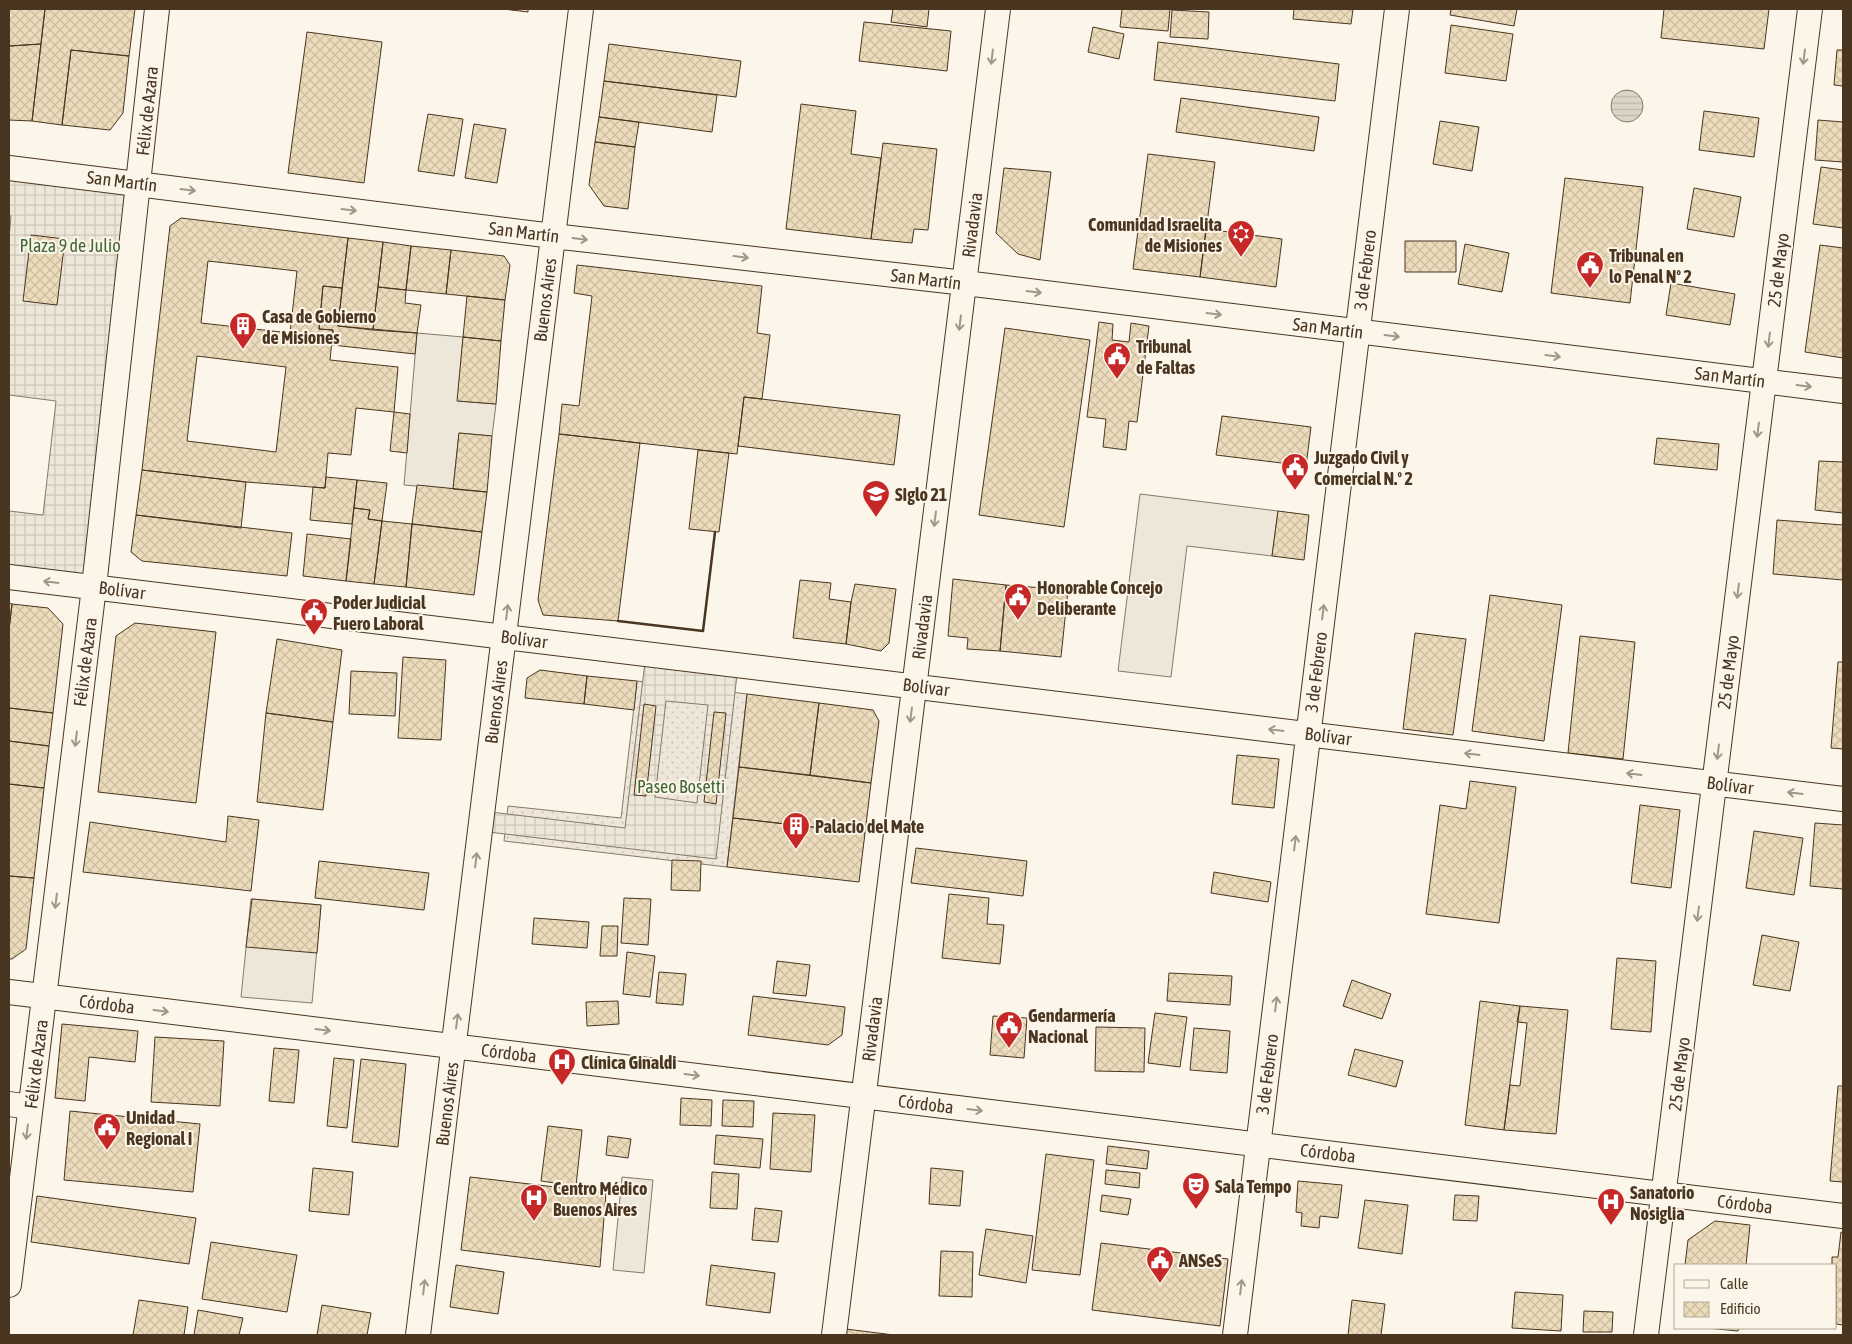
<svg xmlns="http://www.w3.org/2000/svg" width="1852" height="1344" font-family="'Asap Condensed',sans-serif">
<defs>
<pattern id="grass-dots" width="8" height="8" patternUnits="userSpaceOnUse" patternTransform="scale(1.25)"><rect width="8" height="8" fill="#ede6d9"/><path d="M2 2h.1M6 6h.1" fill="none" stroke="#cdc6ba" stroke-width="1.8" stroke-linecap="round"/></pattern>
<pattern id="plaza-grid" width="8" height="8" patternUnits="userSpaceOnUse" patternTransform="scale(1.25)"><rect width="8" height="8" fill="#ede7d9"/><path d="M0 4h8M4 0v8" fill="none" stroke="#cdc7ba"/></pattern>
<pattern id="water-rules" width="6" height="5" patternUnits="userSpaceOnUse" patternTransform="scale(1.25)"><rect width="6" height="5" fill="#dcd4c6"/><path d="M0 2.5h6" fill="none" stroke="#beb7aa"/></pattern>
<pattern id="building-cross-hatch" width="8" height="8" patternUnits="userSpaceOnUse" patternTransform="scale(1.25)"><rect width="8" height="8" fill="#ecdcbc"/><path d="M0 0l8 8M0 8l8-8" fill="none" stroke="#ccbda1"/></pattern>
</defs>
<rect width="100%" height="100%" fill="#fbf6e9"/>
<path fill="url(#grass-dots)" stroke="#887966" d="M637 681 747 694 727 867 504 841 508 806 621 818Z"/>
<path fill="#ede7d9" stroke="#887966" d="M417 333 463 337 458 401 496 404 492 436 459 433 453 489 404 485Z
M1140 494 1278 511 1272 556 1187 546 1171 677 1118 671Z
M251 899 321 905 312 1003 241 997Z
M622 1177 653 1180 644 1273 613 1270Z"/>
<path fill="url(#plaza-grid)" stroke="#887966" fill-rule="evenodd" d="M9 172 137 187 94 586 9 576V511L43 515 56 401 9 395V238L11 216 9 215Z
M646 654 738 666 716 859 480 831 482 811 625 828ZM666 701 708 705 697 803 655 797Z"/>
<path fill="url(#water-rules)" stroke="#887966" d="M1611 106a16 16 0 1 1 32 0a16 16 0 1 1-32 0Z"/>
<path fill="url(#building-cross-hatch)" stroke="#4a3520" fill-rule="evenodd" d="M9 9H45L41 44 9 46Z
M45 9H135L129 56 71 50 62 125 32 121Z
M503 9H528V12Z
M893 9H929L927 27 891 22Z
M1122 9H1170L1168 31 1120 27Z
M1294 9H1353L1351 24 1293 19Z
M1451 9H1517L1514 26 1450 15Z
M1664 9H1769L1764 49 1661 38Z
M1172 10 1209 12 1208 39 1170 37Z
M864 22 951 31 947 71 859 61Z
M1451 25 1513 34 1506 81 1445 73Z
M1093 27 1124 34 1119 59 1088 52Z
M307 32 382 42 364 183 288 173Z
M1158 42 1339 64 1335 101 1154 80Z
M41 44 32 121 9 120V46Z
M609 44 741 61 736 97 604 81Z
M71 50 129 56 123 113 110 130 62 125Z
M1837 50H1843V86L1834 85Z
M604 81 717 95 712 132 599 117Z
M1181 98 1319 117 1314 151 1176 132Z
M801 104 856 111 851 154 881 158 871 239 786 229Z
M1704 111 1759 118 1754 157 1699 150Z
M428 114 463 119 454 176 418 171Z
M599 117 639 122 635 147 595 142Z
M1818 120 1843 122V162L1815 160Z
M1440 121 1479 127 1472 171 1433 164Z
M474 124 506 129 497 183 465 178Z
M595 142 635 147 628 209 604 206 589 185Z
M883 143 937 149 928 230 914 229 912 243 871 239Z
M1148 154 1215 162 1200 277 1133 269Z
M1821 167 1843 170V228L1813 224Z
M1004 168 1051 172 1040 260 1018 254 996 233Z
M1565 178 1643 187 1630 303 1551 293Z
M1694 188 1741 197 1734 237 1687 229Z
M181 218 348 238 342 288 323 286 319 329 333 330 330 360 398 367 394 412 356 408 351 455 328 453 325 488 246 482 142 470 170 226ZM208 261 297 271 290 333 201 323ZM197 356 286 367 276 452 187 441Z
M1206 229 1282 239 1276 287 1200 277Z
M31 235 65 239 57 305 23 301Z
M348 238 383 242 373 330 338 326Z
M1405 241H1456V272H1405Z
M383 242 411 246 406 290 378 287Z
M1465 244 1509 253 1502 292 1458 284Z
M1820 245 1843 248V358L1805 352Z
M411 246 451 250 446 294 406 290Z
M451 250 504 256 510 265 505 300 446 294Z
M577 265 762 286 757 333 770 335 762 399 744 397 737 454 559 434 562 404 579 406 592 296 574 293Z
M1671 283 1735 294 1730 325 1666 315Z
M323 286 342 288 338 326 417 333 415 354 332 345 333 330 319 329Z
M378 287 406 290 405 303 421 305 417 333 373 330Z
M467 296 505 300 501 341 463 337Z
M1099 322 1113 324 1112 340 1129 342 1131 323 1149 326 1137 422 1129 421 1126 450 1103 447 1106 419 1087 417Z
M1005 328 1090 340 1064 527 979 515Z
M463 337 501 341 496 404 457 401Z
M744 397 900 415 894 465 738 446Z
M394 412 410 414 407 453 390 451Z
M1222 416 1311 427 1306 466 1216 455Z
M459 433 492 436 487 492 453 489Z
M559 434 640 443 618 621 543 615 538 600Z
M1657 438 1719 444 1717 470 1654 464Z
M698 450 729 453 719 532 689 529Z
M1819 461 1843 462V513L1815 510Z
M142 470 246 482 241 528 136 515Z
M326 477 357 480 352 524 310 520 313 487 325 488Z
M357 480 387 483 382 521 368 519 370 510 354 508Z
M417 485 487 492 482 532 412 524Z
M354 508 370 510 368 519 382 521 374 584 346 581Z
M1278 511 1309 515 1304 560 1272 556Z
M136 515 292 533 287 576 142 561 131 552Z
M1777 520 1843 525V580L1773 574Z
M382 521 412 524 406 587 374 584Z
M412 524 482 532 474 595 406 587Z
M307 534 351 539 346 581 303 576Z
M953 579 1006 585 1000 651 967 649 968 638 948 636Z
M800 580 831 583 829 599 851 602 846 644 793 638Z
M855 584 896 589 889 643 881 651 846 644 851 602Z
M1006 585 1068 590 1061 657 1000 651Z
M1490 595 1562 605 1544 741 1472 731Z
M9 603 12 604 9 630Z
M12 604 48 608 63 624 53 713 9 708V630Z
M135 623 216 632 196 803 98 792 116 636Z
M1415 633 1466 639 1453 735 1403 729Z
M1580 636 1635 642 1623 759 1568 753Z
M277 639 342 650 333 722 266 713Z
M403 657 446 660 441 740 398 738Z
M1838 662H1843V749L1831 748Z
M540 670 587 676 584 704 525 698 527 678Z
M351 671 397 673 395 716 349 714Z
M587 676 637 681 634 710 584 704Z
M747 694 819 703 810 775 739 767Z
M819 703 873 710 879 721 871 783 810 775Z
M644 704 656 706 646 796 634 795Z
M9 708 53 713 49 746 9 741Z
M714 712 726 713 716 804 704 802Z
M266 713 333 722 323 810 257 802Z
M9 741 49 746 44 788 9 784Z
M1237 755 1279 759 1274 808 1232 804Z
M739 767 871 783 865 833 733 818Z
M1470 781 1516 787 1499 923 1426 914 1440 805 1466 809Z
M9 784 44 788 34 878 9 876Z
M1640 805 1680 810 1671 888 1631 883Z
M228 816 259 820 251 891 83 872 90 822 226 842Z
M733 818 865 833 859 882 727 867Z
M1815 823 1843 825V889L1810 886Z
M1754 831 1803 838 1794 895 1746 888Z
M916 848 1027 861 1023 896 911 883Z
M672 860 701 861 700 891 671 890Z
M319 861 429 873 424 910 315 898Z
M1214 872 1271 882 1268 902 1211 893Z
M9 876 34 878 26 949 12 959H9Z
M949 894 989 898 987 924 1004 925 1000 964 942 958Z
M624 898 651 899 648 945 621 943Z
M252 899 321 905 317 953 246 947Z
M534 918 589 922 587 948 532 944Z
M602 926H618L617 956H600Z
M1762 935 1799 942 1790 991 1753 985Z
M627 952 655 956 650 997 623 994Z
M1617 958 1656 961 1651 1032 1611 1029Z
M777 961 810 965 806 996 773 993Z
M659 972 686 974 683 1005 656 1003Z
M1169 973 1232 976 1230 1005 1167 1001Z
M1352 980 1391 994 1382 1019 1343 1006Z
M753 996 845 1007 842 1035 828 1045 748 1035Z
M618 1001 619 1024 587 1026 586 1002Z
M1480 1001 1520 1006 1504 1130 1465 1125Z
M1520 1006 1568 1010 1556 1134 1504 1130 1510 1085 1520 1086 1527 1023 1517 1022Z
M1155 1013 1187 1017 1180 1067 1148 1063Z
M993 1016 1027 1018 1024 1058 990 1055Z
M62 1024 138 1031 135 1062 89 1057 85 1101 55 1098Z
M1096 1027 1145 1028 1144 1072 1095 1071Z
M1194 1028 1230 1031 1227 1073 1190 1070Z
M155 1037 224 1041 220 1106 151 1102Z
M274 1048 299 1050 294 1103 269 1101Z
M1355 1049 1403 1061 1396 1087 1348 1075Z
M334 1058 354 1060 347 1128 327 1126Z
M361 1059 406 1064 398 1147 352 1142Z
M1838 1086H1843V1182L1830 1181Z
M681 1098 712 1100 711 1126 680 1125Z
M723 1100 754 1101 753 1127 722 1126Z
M70 1111 200 1124 193 1192 64 1180Z
M773 1113 815 1115 811 1172 770 1169Z
M548 1126 582 1130 576 1186 541 1181Z
M716 1135 763 1139 760 1168 714 1164Z
M608 1136 631 1139 628 1158 606 1155Z
M1108 1146 1149 1151 1147 1169 1106 1164Z
M1046 1154 1094 1160 1080 1275 1032 1270Z
M313 1168 353 1172 349 1215 309 1211Z
M931 1168 963 1171 960 1206 929 1204Z
M1106 1170 1140 1173 1139 1188 1105 1184Z
M712 1172 739 1174 737 1209 710 1208Z
M470 1177 606 1193 600 1267 461 1250Z
M1298 1181 1342 1185 1338 1218 1320 1216 1319 1228 1301 1226 1302 1213 1296 1212Z
M1102 1195 1131 1199 1128 1215 1100 1211Z
M1455 1195 1479 1196 1477 1221 1453 1220Z
M37 1196 196 1218 189 1264 31 1242Z
M1365 1200 1408 1205 1402 1254 1358 1248Z
M755 1208 782 1211 778 1242 752 1240Z
M1715 1221 1750 1225 1746 1265H1685L1688 1240Z
M986 1229 1033 1236 1026 1283 979 1275Z
M1841 1232 1843 1233V1325L1836 1324V1265H1832V1257H1838Z
M211 1242 297 1255 287 1312 202 1299Z
M1101 1243 1228 1259 1220 1326 1092 1310Z
M941 1251 973 1252 972 1297 939 1296Z
M456 1265 504 1272 498 1314 450 1307Z
M711 1265 775 1273 770 1313 706 1305Z
M1515 1292 1563 1295 1561 1331 1512 1328Z
M139 1300 188 1307 184 1335H133Z
M1352 1300 1385 1304 1381 1335H1348Z
M322 1305 371 1313 367 1335H317Z
M198 1310 243 1318 239 1335H194Z
M1584 1311 1613 1312 1612 1332H1583Z
M1707 1328H1739L1738 1331Z
M846 1329 894 1335H846Z"/>
<g fill="none" stroke-linecap="round" stroke-linejoin="round">
<defs>
<path id="street" d="M9 168 553 236 965 283 1843 391
M9 577 1843 799
M9 992 1843 1216
M9 1104 30 1107
M9 1285 94 587 157 9
M418 1335 581 9
M834 1335 998 9
M1235 1335 1397 9
M1646 1335 1810 9"/>
</defs>
<use href="#street" stroke="#4a3520" stroke-width="26"/>
<use href="#street" stroke="#fbf6e9" stroke-width="24"/>
<path stroke="#4a3520" stroke-width="2.5" d="M618 621 703 631 715 532"/>
</g>
<defs><path id="oneway-shaft" d="M-6 0H5M1.5-3L5.5 0L1.5 3" fill="none" stroke-width="1.6" stroke-linecap="round" stroke-linejoin="round" transform="scale(1.25)"/></defs>
<g stroke="#a29684">
<use href="#oneway-shaft" transform="translate(992 57) rotate(97)"/>
<use href="#oneway-shaft" transform="translate(1804 57) rotate(97)"/>
<use href="#oneway-shaft" transform="translate(188 190) rotate(7)"/>
<use href="#oneway-shaft" transform="translate(349 210) rotate(7)"/>
<use href="#oneway-shaft" transform="translate(580 239) rotate(7)"/>
<use href="#oneway-shaft" transform="translate(741 257) rotate(7)"/>
<use href="#oneway-shaft" transform="translate(1034 292) rotate(7)"/>
<use href="#oneway-shaft" transform="translate(1214 314) rotate(7)"/>
<use href="#oneway-shaft" transform="translate(960 323) rotate(97)"/>
<use href="#oneway-shaft" transform="translate(1392 336) rotate(7)"/>
<use href="#oneway-shaft" transform="translate(1769 340) rotate(97)"/>
<use href="#oneway-shaft" transform="translate(1553 356) rotate(7)"/>
<use href="#oneway-shaft" transform="translate(1804 386) rotate(7)"/>
<use href="#oneway-shaft" transform="translate(1758 430) rotate(97)"/>
<use href="#oneway-shaft" transform="translate(935 519) rotate(97)"/>
<use href="#oneway-shaft" transform="translate(51 582) rotate(-173)"/>
<use href="#oneway-shaft" transform="translate(1738 591) rotate(97)"/>
<use href="#oneway-shaft" transform="translate(507 612) rotate(-83)"/>
<use href="#oneway-shaft" transform="translate(1323 612) rotate(-83)"/>
<use href="#oneway-shaft" transform="translate(911 715) rotate(97)"/>
<use href="#oneway-shaft" transform="translate(1276 730) rotate(-173)"/>
<use href="#oneway-shaft" transform="translate(76 739) rotate(97)"/>
<use href="#oneway-shaft" transform="translate(1718 752) rotate(97)"/>
<use href="#oneway-shaft" transform="translate(1472 754) rotate(-173)"/>
<use href="#oneway-shaft" transform="translate(1634 774) rotate(-173)"/>
<use href="#oneway-shaft" transform="translate(1795 793) rotate(-173)"/>
<use href="#oneway-shaft" transform="translate(1295 843) rotate(-83)"/>
<use href="#oneway-shaft" transform="translate(476 860) rotate(-83)"/>
<use href="#oneway-shaft" transform="translate(56 901) rotate(97)"/>
<use href="#oneway-shaft" transform="translate(1698 914) rotate(97)"/>
<use href="#oneway-shaft" transform="translate(1276 1004) rotate(-83)"/>
<use href="#oneway-shaft" transform="translate(161 1011) rotate(7)"/>
<use href="#oneway-shaft" transform="translate(457 1021) rotate(-83)"/>
<use href="#oneway-shaft" transform="translate(323 1030) rotate(7)"/>
<use href="#oneway-shaft" transform="translate(692 1075) rotate(7)"/>
<use href="#oneway-shaft" transform="translate(975 1110) rotate(7)"/>
<use href="#oneway-shaft" transform="translate(27 1132) rotate(97)"/>
<use href="#oneway-shaft" transform="translate(424 1287) rotate(-83)"/>
<use href="#oneway-shaft" transform="translate(1241 1287) rotate(-83)"/>
</g>
<defs>
<symbol id="synagogue-pin" viewBox="-11 -11 22 30"><path d="M0 17L-7.5 6A9.5 9.5 0 1 1 7.5 6Z" fill="#c62828" stroke="#fbf6e9"/><path d="M0-6.5L5.6 3.2H-5.6ZM0 6.5L5.6-3.2H-5.6Z" fill="#fff"/></symbol>
<symbol id="civic-pin" viewBox="-11 -11 22 30"><path d="M0 17L-7.5 6A9.5 9.5 0 1 1 7.5 6Z" fill="#c62828" stroke="#fbf6e9"/><path d="M-.6-6.5H3V-4.5H.6V-3L4-1V1h2V6H-6V1h2V-1L-.6-3ZM-1.2 2.5V6h2.4V2.5Z" fill="#fff"/></symbol>
<symbol id="building-pin" viewBox="-11 -11 22 30"><path d="M0 17L-7.5 6A9.5 9.5 0 1 1 7.5 6Z" fill="#c62828" stroke="#fbf6e9"/><path d="M-4-6H4V6H1V3H-1V6H-4ZM-2.5-4.3h1.7v1.8h-1.7ZM.8-4.3h1.7v1.8H.8ZM-2.5-1h1.7V.8h-1.7ZM.8-1h1.7V.8H.8Z" fill="#fff"/></symbol>
<symbol id="university-pin" viewBox="-11 -11 22 30"><path d="M0 17L-7.5 6A9.5 9.5 0 1 1 7.5 6Z" fill="#c62828" stroke="#fbf6e9"/><path d="M0-5L7-2L0 1L-7-2ZM-4 1L0 2.5L4 1V4Q0 6-4 4Z" fill="#fff"/></symbol>
<symbol id="hospital-pin" viewBox="-11 -11 22 30"><path d="M0 17L-7.5 6A9.5 9.5 0 1 1 7.5 6Z" fill="#c62828" stroke="#fbf6e9"/><path d="M-5-5h3v3.5h4V-5h3V5h-3V1.5h-4V5h-3Z" fill="#fff"/></symbol>
<symbol id="theatre-pin" viewBox="-11 -11 22 30"><path d="M0 17L-7.5 6A9.5 9.5 0 1 1 7.5 6Z" fill="#c62828" stroke="#fbf6e9"/><path d="M-5-5.5Q0-4 5-5.5V0Q5 5 0 6Q-5 5-5 0ZM-3.3-2.5H-1v1.5H-3.3ZM1-2.5H3.3v1.5H1ZM-2.8 1Q0 5.5 2.8 1Z" fill="#fff"/></symbol>
</defs>
<g fill-rule="evenodd">
<use href="#synagogue-pin" x="1225" y="218" width="32" height="43"/>
<use href="#civic-pin" x="1574" y="249" width="32" height="43"/>
<use href="#building-pin" x="227" y="310" width="32" height="43"/>
<use href="#civic-pin" x="1101" y="340" width="32" height="43"/>
<use href="#civic-pin" x="1279" y="451" width="32" height="43"/>
<use href="#university-pin" x="860" y="478" width="32" height="43"/>
<use href="#civic-pin" x="1002" y="581" width="32" height="43"/>
<use href="#civic-pin" x="298" y="596" width="32" height="43"/>
<use href="#building-pin" x="780" y="810" width="32" height="43"/>
<use href="#civic-pin" x="993" y="1009" width="32" height="43"/>
<use href="#hospital-pin" x="546" y="1046" width="32" height="43"/>
<use href="#civic-pin" x="91" y="1111" width="32" height="43"/>
<use href="#theatre-pin" x="1180" y="1170" width="32" height="43"/>
<use href="#hospital-pin" x="518" y="1182" width="32" height="43"/>
<use href="#hospital-pin" x="1595" y="1186" width="32" height="43"/>
<use href="#civic-pin" x="1144" y="1244" width="32" height="43"/>
</g>
<g text-anchor="middle" dominant-baseline="central" stroke-width="4" stroke-linejoin="round" paint-order="stroke">
<g font-size="18" fill="#4a3520" stroke="#fbf6e9">
<text transform="translate(147 111) rotate(-84)">Félix de Azara</text>
<text transform="translate(122 181) rotate(7)">San Martín</text>
<text transform="translate(972 225) rotate(-83)">Rivadavia</text>
<text transform="translate(524 232) rotate(7)">San Martín</text>
<text transform="translate(1365 270) rotate(-83)">3 de Febrero</text>
<text transform="translate(1778 270) rotate(-83)">25 de Mayo</text>
<text transform="translate(926 279) rotate(7)">San Martín</text>
<text transform="translate(545 300) rotate(-83)">Buenos Aires</text>
<text transform="translate(1328 328) rotate(7)">San Martín</text>
<text transform="translate(1730 377) rotate(7)">San Martín</text>
<text transform="translate(122 590) rotate(7)">Bolívar</text>
<text transform="translate(922 627) rotate(-83)">Rivadavia</text>
<text transform="translate(524 639) rotate(7)">Bolívar</text>
<text transform="translate(85 662) rotate(-83)">Félix de Azara</text>
<text transform="translate(1316 672) rotate(-83)">3 de Febrero</text>
<text transform="translate(1728 672) rotate(-83)">25 de Mayo</text>
<text transform="translate(926 687) rotate(7)">Bolívar</text>
<text transform="translate(496 702) rotate(-83)">Buenos Aires</text>
<text transform="translate(1328 736) rotate(7)">Bolívar</text>
<text transform="translate(1730 785) rotate(7)">Bolívar</text>
<text transform="translate(107 1004) rotate(7)">Córdoba</text>
<text transform="translate(872 1029) rotate(-83)">Rivadavia</text>
<text transform="translate(509 1053) rotate(7)">Córdoba</text>
<text transform="translate(36 1064) rotate(-83)">Félix de Azara</text>
<text transform="translate(1267 1074) rotate(-83)">3 de Febrero</text>
<text transform="translate(1679 1074) rotate(-83)">25 de Mayo</text>
<text transform="translate(447 1104) rotate(-83)">Buenos Aires</text>
<text transform="translate(926 1104) rotate(7)">Córdoba</text>
<text transform="translate(1328 1153) rotate(7)">Córdoba</text>
<text transform="translate(1745 1204) rotate(7)">Córdoba</text>
</g>
<g font-size="18" font-weight="bold" fill="#4a3520" stroke="#fbf6e9" text-anchor="start">
<text x="1222" y="224" text-anchor="end">Comunidad Israelita<tspan x="1222" dy="21">de Misiones</tspan></text>
<text x="1609" y="255">Tribunal en<tspan x="1609" dy="21">lo Penal Nº 2</tspan></text>
<text x="262" y="316">Casa de Gobierno<tspan x="262" dy="21">de Misiones</tspan></text>
<text x="1136" y="346">Tribunal<tspan x="1136" dy="21">de Faltas</tspan></text>
<text x="1314" y="457">Juzgado Civil y<tspan x="1314" dy="21">Comercial N.º 2</tspan></text>
<text x="895" y="494">SIglo 21</text>
<text x="1037" y="587">Honorable Concejo<tspan x="1037" dy="21">Deliberante</tspan></text>
<text x="333" y="602">Poder Judicial<tspan x="333" dy="21">Fuero Laboral</tspan></text>
<text x="815" y="826">Palacio del Mate</text>
<text x="1028" y="1015">Gendarmería<tspan x="1028" dy="21">Nacional</tspan></text>
<text x="581" y="1062">Clínica Ginaldi</text>
<text x="126" y="1117">Unidad<tspan x="126" dy="21">Regional I</tspan></text>
<text x="1215" y="1186">Sala Tempo</text>
<text x="553" y="1188">Centro Médico<tspan x="553" dy="21">Buenos Aires</tspan></text>
<text x="1630" y="1192">Sanatorio<tspan x="1630" dy="21">Nosiglia</tspan></text>
<text x="1179" y="1260">ANSeS</text>
</g>
<g font-size="18" fill="#436837" stroke="#fbf6e9">
<text x="70" y="245">Plaza 9 de Julio</text>
<text x="681" y="786">Paseo Bosetti</text>
</g>
</g>
<rect width="1852" height="1344" fill="none" stroke="#4a3520" stroke-width="20"/>
<rect x="1674" y="1264" width="162" height="65" fill="#fbf6e9" stroke="#b4a999"/>
<rect x="1684" y="1280" width="25" height="8" fill="#fbf6e9" stroke="#b4a999"/>
<text x="1720" y="1289" font-size="15" fill="#4a3520">Calle</text>
<rect x="1684" y="1302" width="25" height="15" fill="url(#building-cross-hatch)" stroke="#b4a999"/>
<text x="1720" y="1314" font-size="15" fill="#4a3520">Edificio</text>
</svg>
